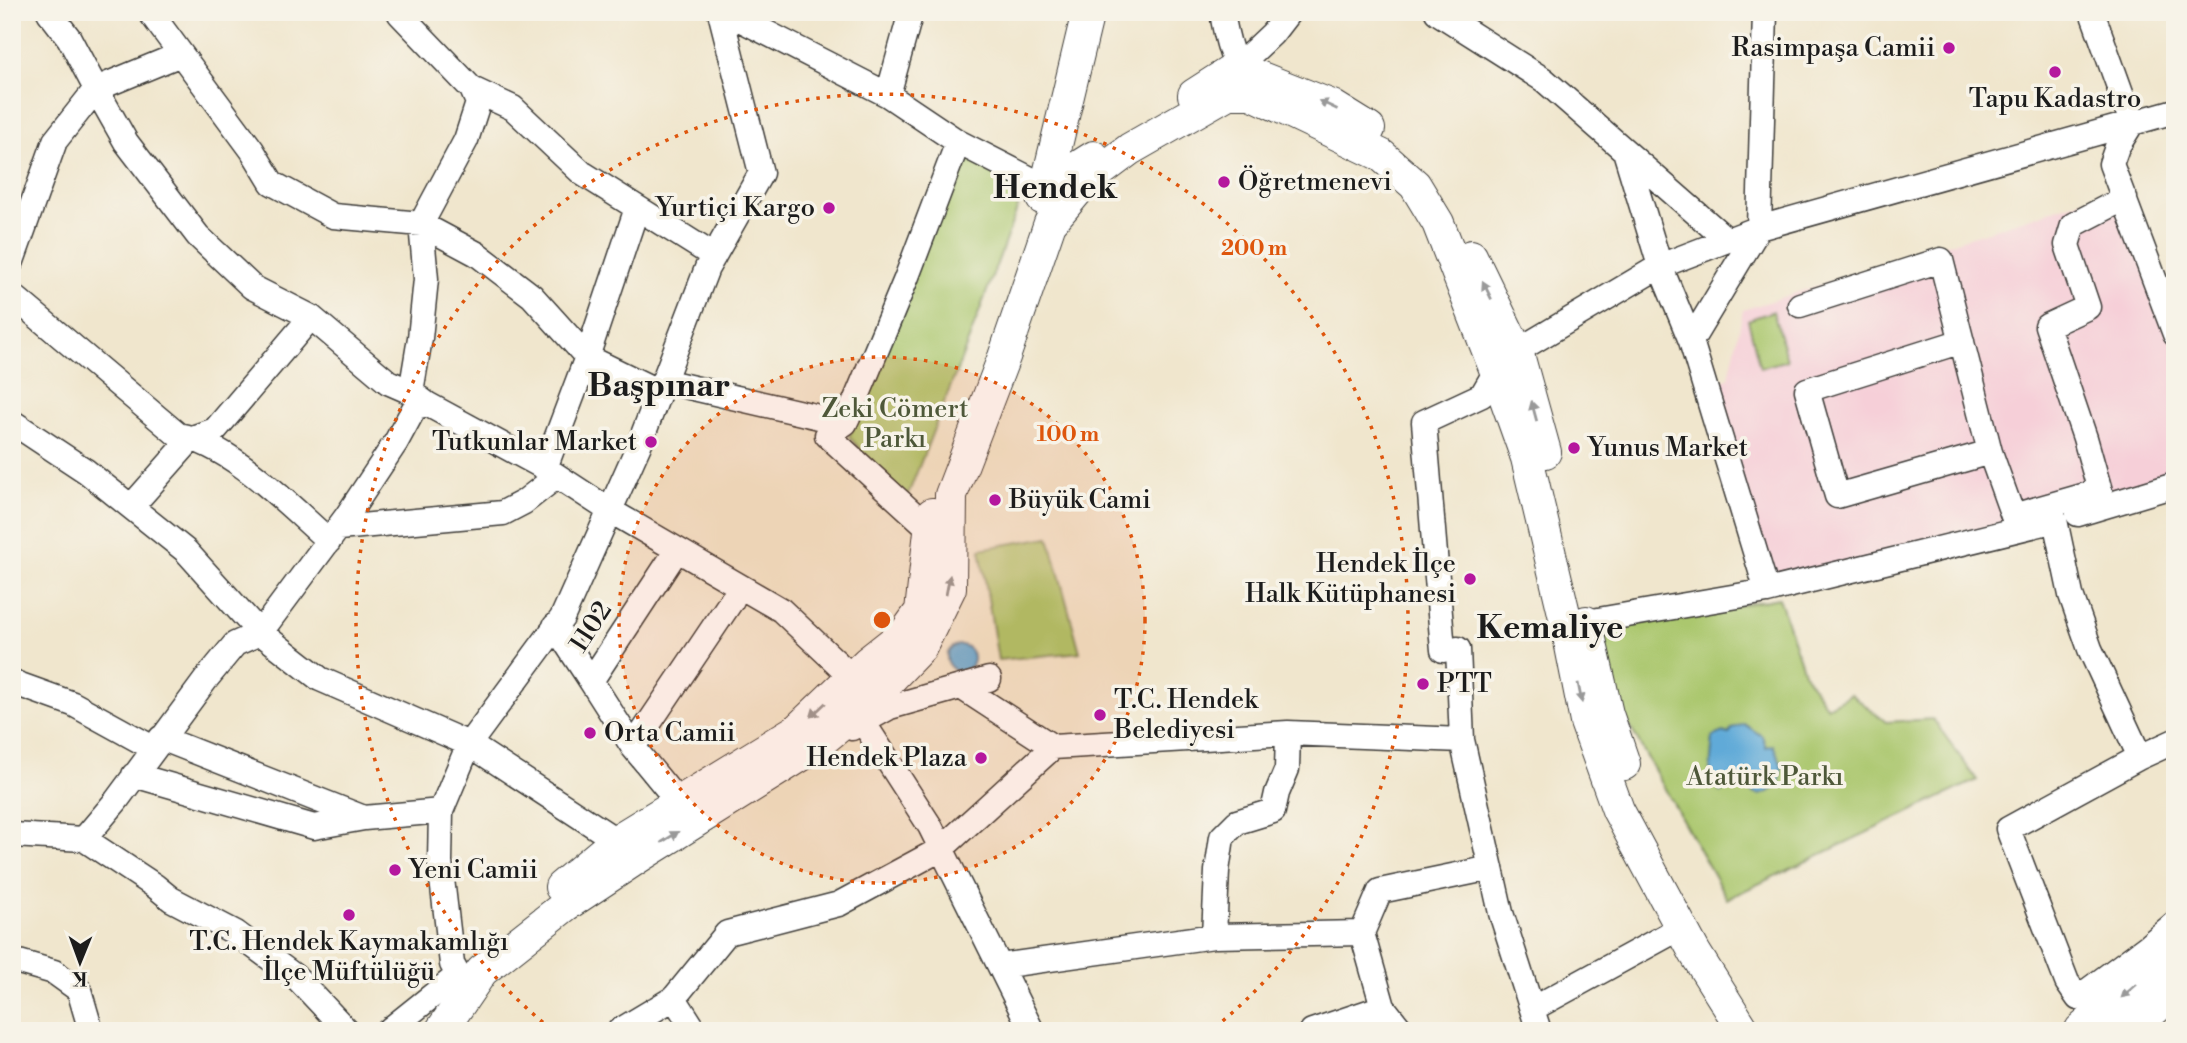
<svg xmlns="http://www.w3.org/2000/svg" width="2187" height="1043" font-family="'Libre Bodoni',serif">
<rect width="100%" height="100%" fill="#f7f3e8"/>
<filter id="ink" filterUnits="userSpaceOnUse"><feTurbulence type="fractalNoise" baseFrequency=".0143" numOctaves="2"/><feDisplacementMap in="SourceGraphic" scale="14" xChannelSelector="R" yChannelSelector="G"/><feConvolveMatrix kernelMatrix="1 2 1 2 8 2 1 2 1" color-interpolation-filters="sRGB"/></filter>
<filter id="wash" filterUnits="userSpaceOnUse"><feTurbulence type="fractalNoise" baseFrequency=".00686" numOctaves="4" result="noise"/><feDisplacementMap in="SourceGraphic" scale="28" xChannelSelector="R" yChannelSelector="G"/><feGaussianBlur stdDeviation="1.57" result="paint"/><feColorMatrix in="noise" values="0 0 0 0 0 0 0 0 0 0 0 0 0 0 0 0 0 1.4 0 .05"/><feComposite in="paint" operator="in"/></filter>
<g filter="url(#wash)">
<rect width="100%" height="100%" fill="#f0e6cd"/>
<path fill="#f6cfd8" d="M2121 188 2175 334V485L2055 520 1767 591 1704 385 1729 378 1743 310Z"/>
<path fill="#abc76e" stroke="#647245" stroke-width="2" d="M965 147 1027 182 970 337 906 500 849 437Z
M1773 311 1787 360 1760 368 1748 320Z
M1049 537 1080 652 998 660 980 549Z
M1779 598 1805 675 1827 707 1851 694 1886 722 1933 719 1977 780 1727 899 1616 702 1598 631Z"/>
<path fill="#60aad8" stroke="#3e637a" stroke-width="2" d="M947 658a13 13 0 1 1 26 0a13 13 0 1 1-26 0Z
M1744 724 1762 736 1766 747 1773 745 1782 765 1779 785C1764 797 1753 800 1741 781L1720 792 1710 770 1713 736 1723 732 1729 734 1732 729Z"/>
</g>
<g filter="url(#ink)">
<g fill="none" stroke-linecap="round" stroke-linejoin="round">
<defs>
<path id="minor" d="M49 12 69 38 96 89 181 54 252 150 272 183 333 216 421 224 477 254 532 296 587 357 659 392
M150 12 181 54
M400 12V14L472 89 478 103 466 140 421 224 426 279 420 338 411 392 427 404 545 468 609 510 781 610 852 677
M726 12 888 95
M911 12 888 95 958 142 1046 187
M1222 12C1226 38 1232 61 1245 84
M1437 12 1544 80 1727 240
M2092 12 2132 123 2117 147 2111 164 2175 334
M1236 68 1272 34 1289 12
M472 89 513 108 582 173 714 256
M1625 151 1660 266 1691 341 1767 591
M12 261 55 141 96 89 126 142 198 236 252 287 311 317 388 382 411 392
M12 295 178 435C232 445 288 505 329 541
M1800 305 1941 260 1990 452 2013 516 2100 491 2085 438 2047 326 2088 307 2067 245 2073 225 2125 198
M1691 341 1759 228 1765 12
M1962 341 1807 390 1837 496 1990 452
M663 381 845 423
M12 422 86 471 186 551 257 630 320 679 469 744 631 850
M545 468 587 357 637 208
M131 507 192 438 215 430 311 317
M2078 514 2175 485
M2055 520 2071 595 2090 649 2140 757
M339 528 503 513 524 502 557 476
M931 530 827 435 845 423 854 404 906 279 958 142
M677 550 591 681 633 747 679 803
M1569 625 1767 591 2040 524
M555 626 591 681
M1458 649 1462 740 1501 913 1539 1031
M1443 650 1424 422 1482 395 1496 371 1517 351 1660 266 1759 228 2175 111
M12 682 73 704 153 748
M961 687 1053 747
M863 722 930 826 1032 1031
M852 728 890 707 989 679
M161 738 364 818
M2175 741 2140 757 2008 829 2067 982 2078 998 2148 946 2175 923
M633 747 732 600
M134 775 314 827 364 818 441 811
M12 835 84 839 116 801 207 678 235 644 260 633 347 516 396 442 415 407 427 404
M84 839 155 886 171 899 236 933 297 978 347 1031
M1214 936 1217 871 1222 837 1237 822 1273 811 1277 793 1287 769 1288 733 1462 740
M12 960 54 972 79 990 91 1031
M1000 966 1214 936 1362 933
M674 998 727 933 839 904 941 849 1053 747 1288 733
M1383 1007 1362 933 1380 891 1491 868
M1532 1009 1682 927
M388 1031 458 975 452 964 440 862 441 811 469 744 562 618 639 445 707 268 761 173 720 12
M619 1031 674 998 695 1031
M1312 1031 1383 1007 1402 1031"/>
<path id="major" d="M1194 95 1236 68 1332 106 1369 129
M1046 187 1094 157
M1042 198 1046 187 1088 12
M1471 256 1517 351 1545 452
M1586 622 1607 714 1624 764
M561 887 616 841 797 730 868 662 906 632 921 611 932 514
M441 1031 482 971 566 905 640 856 811 749 866 704 921 647 950 588 951 495 1004 357 1050 223 1082 185 1130 149 1228 93H1251L1381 155 1415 185 1438 223 1496 371 1527 458 1567 626 1586 722 1618 810 1695 953 1744 1031"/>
<path id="highway" d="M2083 1031 2175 952
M2125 1031 2175 988"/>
</defs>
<use href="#minor" stroke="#3c3a37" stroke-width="27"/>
<use href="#major" stroke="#3c3a37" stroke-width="34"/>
<use href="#highway" stroke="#3c3a37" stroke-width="39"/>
<use href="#minor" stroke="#fff" stroke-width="24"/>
<use href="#major" stroke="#fff" stroke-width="32"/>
<use href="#highway" stroke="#fff" stroke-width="37"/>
</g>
<defs><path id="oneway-solid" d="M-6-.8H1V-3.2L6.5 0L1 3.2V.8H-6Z" transform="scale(1.75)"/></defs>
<g fill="#999">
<use href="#oneway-solid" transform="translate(1328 105) rotate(-155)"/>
<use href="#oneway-solid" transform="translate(1487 290) rotate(-116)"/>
<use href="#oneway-solid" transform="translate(1534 411) rotate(-105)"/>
<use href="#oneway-solid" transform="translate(948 585) rotate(-79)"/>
<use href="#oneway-solid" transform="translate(1580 693) rotate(79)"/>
<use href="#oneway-solid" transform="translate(818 710) rotate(137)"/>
<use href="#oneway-solid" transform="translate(670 837) rotate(-32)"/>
<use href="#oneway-solid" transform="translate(2129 991) rotate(139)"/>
</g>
</g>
<circle cx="882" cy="620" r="263" fill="#de560d" fill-opacity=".12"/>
<g fill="none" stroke="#de560d" stroke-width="3.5" stroke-dasharray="3.5 7">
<circle cx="882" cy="620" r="263"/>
<path d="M551 1029A526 526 0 1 1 1213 1029"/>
</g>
<g fill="#b5179e" stroke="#f7f3e8" stroke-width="2.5">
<circle cx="1949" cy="48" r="7"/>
<circle cx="2055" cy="72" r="7"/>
<circle cx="1224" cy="182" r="7"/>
<circle cx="829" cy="208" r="7"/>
<circle cx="651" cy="442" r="7"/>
<circle cx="1574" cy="448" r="7"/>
<circle cx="995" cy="500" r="7"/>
<circle cx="1470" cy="579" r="7"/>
<circle cx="1423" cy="684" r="7"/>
<circle cx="1100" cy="715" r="7"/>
<circle cx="590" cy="733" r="7"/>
<circle cx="981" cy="758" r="7"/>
<circle cx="395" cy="870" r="7"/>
<circle cx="349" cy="915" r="7"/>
</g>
<g text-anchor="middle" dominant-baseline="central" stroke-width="7" stroke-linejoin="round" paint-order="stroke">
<g font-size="26" fill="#1c1c1c" stroke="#f7f3e8" text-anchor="start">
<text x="1935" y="48" text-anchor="end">Rasimpaşa Camii</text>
<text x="2055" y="99" text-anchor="middle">Tapu Kadastro</text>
<text x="1238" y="182">Öğretmenevi</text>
<text x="815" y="208" text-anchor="end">Yurtiçi Kargo</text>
<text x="637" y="442" text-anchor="end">Tutkunlar Market</text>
<text x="1588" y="448">Yunus Market</text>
<text x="1009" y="500">Büyük Cami</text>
<text x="1456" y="564" text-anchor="end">Hendek İlçe<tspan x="1456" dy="30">Halk Kütüphanesi</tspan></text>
<text x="1437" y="684">PTT</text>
<text x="1114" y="700">T.C. Hendek<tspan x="1114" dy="30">Belediyesi</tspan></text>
<text x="604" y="733">Orta Camii</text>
<text x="967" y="758" text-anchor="end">Hendek Plaza</text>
<text x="409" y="870">Yeni Camii</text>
<text x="349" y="942" text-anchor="middle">T.C. Hendek Kaymakamlığı<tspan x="349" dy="30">İlçe Müftülüğü</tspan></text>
</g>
<g font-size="26" fill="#4e5839" stroke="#f7f3e8">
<text x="895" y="409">Zeki Cömert<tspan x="895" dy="30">Parkı</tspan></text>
<text x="1765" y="777">Atatürk Parkı</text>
</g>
<g font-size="26" fill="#1c1c1c" stroke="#f7f3e8">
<text transform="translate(591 627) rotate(-57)">1102</text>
</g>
<g font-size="33" font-weight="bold" fill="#1c1c1c" stroke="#f7f3e8">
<text x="1055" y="188">Hendek</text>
<text x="659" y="386">Başpınar</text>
<text x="1550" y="628">Kemaliye</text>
</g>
</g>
<circle cx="882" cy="620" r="10" fill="#de560d" stroke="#f7f3e8" stroke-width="3.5"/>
<g font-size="21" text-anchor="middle" font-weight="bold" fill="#de560d" stroke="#f7f3e8" stroke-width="7" stroke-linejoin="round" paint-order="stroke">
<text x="1254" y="255">200 m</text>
<text x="1068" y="441">100 m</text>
</g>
<rect width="2187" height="1043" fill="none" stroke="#f7f3e8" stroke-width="42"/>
<g transform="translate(80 962) rotate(181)" stroke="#f7f3e8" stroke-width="5" paint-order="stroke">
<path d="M0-5L12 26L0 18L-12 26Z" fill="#1c1c1c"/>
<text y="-10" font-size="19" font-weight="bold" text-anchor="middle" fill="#1c1c1c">K</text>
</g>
</svg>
